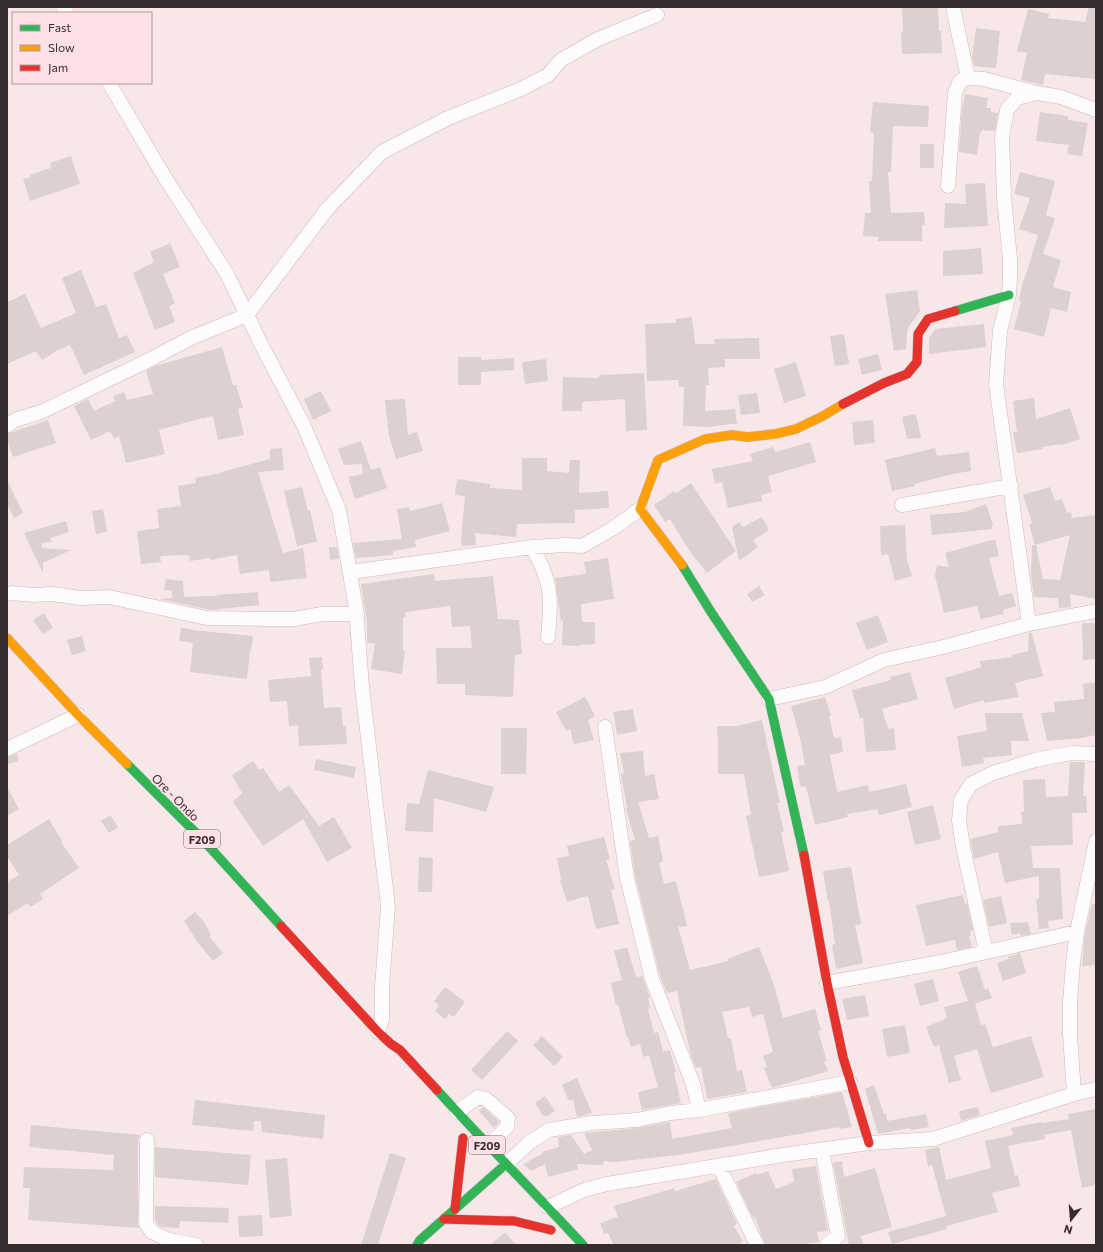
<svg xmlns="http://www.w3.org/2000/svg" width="1103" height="1252" font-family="Commissioner,sans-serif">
<rect width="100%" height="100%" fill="#f8e7e9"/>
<path fill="#dcd0d1" d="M902 7H938L939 31H941L942 53 902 54 901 32H903Z
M1089 7H1096V79L1045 74 1043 85 1021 80 1027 53 1017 51 1028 9 1049 14 1048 18 1085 22Z
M976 28 1000 31 996 68 974 66 972 58Z
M965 94 988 98 986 108H991V112L998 113 995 131 982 130V132H980L977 155 959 152 962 110Z
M873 102 929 106 928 127 893 126 891 172H888L891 213 924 212 925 225H922V241H878V237L863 236 865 213H871L869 181H872L874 133 870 132Z
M1040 112 1068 116V120L1088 123 1082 156 1067 154 1069 145 1036 141Z
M920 144H934V168H920Z
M71 156 80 184 30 201 23 179 31 177 30 175 51 168 50 163Z
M1020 172 1055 181 1046 215 1055 218 1043 254 1061 260 1053 287 1071 292 1067 312 1051 308 1044 337 1014 329 1021 301H1019L1023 280 1024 281 1038 235 1019 229 1030 198 1014 194Z
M985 183 988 226 944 228 945 203 966 204 965 184Z
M170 243 180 267 163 274 175 303 169 306 175 322 155 330 133 273 154 262 150 252Z
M981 248 983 274 943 276V251Z
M81 270 96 307 106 304 119 338 127 335 135 352 84 375 70 345 58 350 42 360 36 351 7 364V302L25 294 41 328 76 313 62 278Z
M917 290 920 311 908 328 907 334 906 349 894 351 885 294Z
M692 317 695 344H715L714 339 759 338 760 359H725V367L708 368 709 385H706L705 411 735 409 737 424H730L711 427 683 426 684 387H679L678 380 647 381 645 324 676 323V319Z
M984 324 986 347 929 354V338L935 329Z
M844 334 849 364 835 366 830 336Z
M222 347 233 385H236L243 408 238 409 244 435 218 440 213 416 202 419V418L159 430 165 454 126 463 119 436 114 439 110 431 91 440 74 406 88 399 94 411 115 401 113 396 124 392 127 400 153 394 146 371 155 366Z
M878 354 882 370 862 375 858 359Z
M458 357H481V360L514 358V370L481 372V385H458Z
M546 359 548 381 525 384 522 362Z
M796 362 806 396 784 403 774 369Z
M644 373 647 430 626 431 625 399 582 402V411H562L563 377 599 378V375Z
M321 391 331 411 313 420 304 399Z
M757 393 760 413 741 415 738 395Z
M1034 398 1036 419 1070 408 1080 439 1062 445V444L1042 447 1043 449 1017 453 1013 432H1017L1013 401Z
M405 399 408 435 417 432 423 451 396 459 389 436 385 400Z
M916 414 921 438 907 439 902 417Z
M48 420 56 443 13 457 7 439V434Z
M873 420 875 443 854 445 852 422Z
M361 441 371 470 380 467 387 488 355 499 348 477 363 474 362 464 344 465 338 449Z
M810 442 816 462 768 476 772 492 761 495 762 501 728 508 722 482 715 484 712 469 753 461 750 454 773 447 775 452Z
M282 448 284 470 258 472 283 553 303 548 307 578 270 582 269 570 240 574 237 555 210 560V558L190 561 189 555 160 556 161 562 141 564 137 531 159 528 157 509 181 506 178 486 196 483 195 478 222 473V472L270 459V449Z
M935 448 937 456 969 452 971 471 952 474 914 484 915 486 892 491 885 460Z
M522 458H547V471L569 473 570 460H580L579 493 608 491 609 508 575 510V523L517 524 516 537 475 533 476 545 462 546 461 539 465 496 455 495 457 479 490 484V488L522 490Z
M7 480 23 513 14 518 7 504Z
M691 483 736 551 707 573 689 550 670 519 665 522 654 505 674 491 676 493Z
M302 487 308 511 310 510 317 542 297 546 284 491Z
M1050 487 1055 501 1062 499 1067 513 1071 512 1072 518 1096 515V599L1070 594 1071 607 1059 608 1058 598 1034 597 1031 575 1032 545H1036L1043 579 1060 580 1070 535 1035 545 1029 524 1032 523 1023 495Z
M442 503 450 531 415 540 416 547 393 551V555L356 558 353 543 402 539 397 509 409 507 410 511Z
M986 504 993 525 992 526V529L932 535 930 515 965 512Z
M103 509 107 532 96 534 92 511Z
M762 517 769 530 753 540 758 547 739 561 732 527 739 522 743 527Z
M66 521 69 532 50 538 52 542 42 543V548L71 550 43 563V573L24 533Z
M905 525 907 560 912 576 895 581 888 554 881 555 880 526Z
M995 539 999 556 989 558 999 596 1012 593 1016 606 1003 610 1004 614 981 619 977 606 944 613 935 576 937 565 949 567 945 553Z
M329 547H337L339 559 330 560Z
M608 558 614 599 581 604 582 622H595V644L578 645V646L562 645 563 620 561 621 555 578 586 574 584 562Z
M434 574 435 581 493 576 498 619 519 620 522 654 515 655 513 697 465 695V684H437L436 648H472L470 626 452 627 450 606 405 612 406 617 403 618V651H405L402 674 371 669 375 643H367V622L361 584Z
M166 579 183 581 184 597 206 596H217V595L258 592 259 605 211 610 160 599 172 598V591L164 590Z
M759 586 765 595 752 602 747 594Z
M44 613 53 628 43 634 33 620Z
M878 615 888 642 867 650 856 623Z
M1082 623H1096V659L1083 660Z
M181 628 191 629V630L253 636 251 651H250L247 679 190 672 193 643 179 641Z
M1029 633H1032L1043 676 1015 683 1019 697 984 703V700L954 709 945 678 981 667 980 661 1012 657V655L1028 651Z
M82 636 86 651 72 655 67 640Z
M322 657 323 669H321L324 708 341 707 343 726H346L347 744 299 746 298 725 289 726 287 701 270 702 268 680 311 676 309 658Z
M910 672 918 699 882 709 888 729 894 728 896 750 866 752 863 718 860 719 852 690 891 680 890 677Z
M1096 682V735L1081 738 1047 741 1041 713 1055 712 1054 702 1084 699 1083 684Z
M585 697 595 716 588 720 594 740 574 744 570 729 566 731 556 712Z
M825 697 831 716H829L834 738 841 737 843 752 830 755 837 792 868 785 869 792 906 784 912 807 879 815 877 809 847 814 848 817 815 825 806 786 801 787 799 781 797 766 805 765 800 738 791 706Z
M633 709 637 731 617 735 613 712Z
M985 713H1022L1029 741H1011L1012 755 983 758 984 763 962 767 957 736 987 731Z
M762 720 780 803H777L784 831 781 832 789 871 759 877 746 816 751 815 744 774H718V747L717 726H737Z
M501 728H527L526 774H501Z
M643 751 645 776 654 774 659 799 638 802 649 838 658 836 663 861 659 863 664 884 676 881 687 926 678 927 690 970 728 961 727 959 759 947 773 982 783 1018 815 1009 821 1030 818 1031 827 1061H824L828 1071 772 1088 764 1068 767 1067 763 1056 773 1052 763 1014 752 1017 749 1007 722 1012 728 1038H731L737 1071 742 1070 747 1092 707 1099 701 1067 696 1068 691 1056 677 991 667 993 660 976 635 876 630 841 635 840 626 809 627 808 621 774 624 773 620 753Z
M17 754 18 761 7 764V757Z
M316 759 356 767 354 778 314 770Z
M253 761 259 770 263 768 279 792 289 785 319 826 334 817 352 848 327 862 303 819 263 846 233 802 242 793 232 775Z
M1070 762H1085L1083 796H1086L1087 813H1072L1073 845 1031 846 1033 868H1060L1063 919 1048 921 1049 928 1039 929 1036 899H1039V876L1005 883 998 852 974 859 970 839 998 832V826L1022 824 1021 812 1024 811 1023 780 1045 779 1046 797 1068 796Z
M428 770 494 787 486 812 434 798 433 832 405 831 407 803 419 804Z
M7 787 19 809 7 816Z
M933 805 941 839 915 845 907 812Z
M110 815 118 827 109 833 101 821Z
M49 819 62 841 61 842 79 868 40 894 43 899 30 907 28 903 7 916V882L19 875 7 856V845Z
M604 837 610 859 606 860 615 889 611 890 619 924 596 929 588 896 567 902 560 880H561L557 858 569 856 567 846Z
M419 857 433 858 432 892H418Z
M851 867 861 924 855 925 863 963 836 969 832 945 835 944 829 901H828L823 871Z
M963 895 965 904 967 903 973 930 970 931 971 936H969L972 947 957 950 955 940 926 946 916 905Z
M1001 896 1007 923 989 927 983 900Z
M1092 904H1096V965L1082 966 1085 933Z
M195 912 204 922 211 935 209 936 223 953 213 961 198 943 184 921Z
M1028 922 1031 934 1021 936 1020 933 1012 935 1010 923Z
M627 947 636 977 642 976 650 998H648L650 1008 648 1009 654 1033 658 1032 663 1052 670 1050 676 1072 674 1073 681 1103 642 1110 638 1092 658 1087 649 1055 643 1057 640 1044 631 1047 628 1037 627 1038 618 1004 616 1005 611 983 622 980 614 951Z
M1020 953 1026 973 1003 981 997 963 1008 959V957Z
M977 966 985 990 988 988 992 998 975 1004 981 1025 985 1024 993 1047 1031 1036 1044 1077 991 1093 977 1049 954 1056 961 1080 949 1083 939 1045 934 1047 926 1027 947 1018 944 1007 968 1001 958 972Z
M933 979 939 1001 920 1006 914 984Z
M445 987 465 1002 454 1017 449 1014 445 1019 435 1011 439 1006 434 1001Z
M865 995 869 1016 847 1020 842 999Z
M905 1025 910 1053 887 1057 882 1029Z
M507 1031 518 1041 482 1080 471 1070Z
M542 1036 563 1057 554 1066 533 1045Z
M577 1078 592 1113 577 1117 573 1099 569 1101 562 1085Z
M874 1085 884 1114 886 1113 887 1121 926 1114 929 1127 911 1130 910 1128 878 1134 865 1089Z
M842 1092 852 1127 839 1129V1127L679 1155 614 1162 604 1161 603 1165 577 1164 578 1169 548 1177 545 1164 531 1171 523 1164 542 1154V1152L559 1147 558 1137 571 1135 584 1154 592 1150 584 1133 638 1128 670 1122 672 1139 732 1128 728 1113Z
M545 1096 555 1111 547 1116H543L535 1103Z
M195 1100 325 1115 323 1139 262 1132 261 1121H254L253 1131 192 1125Z
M483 1107 499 1122 494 1128 479 1111Z
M978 1107 980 1115 961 1121 959 1111Z
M1096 1109V1185L1082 1188 1071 1130 1044 1135 1045 1139 1008 1146 1015 1176 1018 1175 1020 1186 992 1193 998 1212 946 1226 947 1229 892 1244 888 1232 946 1216 932 1165 928 1166 925 1150 939 1147 946 1180 991 1168 985 1141 1013 1135 1011 1128 1042 1122V1123L1069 1119 1068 1114Z
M31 1125 140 1135 138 1140V1223L139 1228 28 1220 30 1188H23L24 1167 113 1170 114 1155 29 1147Z
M155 1147 251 1155 248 1185 155 1177Z
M390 1153 406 1158 378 1245H361Z
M287 1158 292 1216 270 1218 265 1160Z
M842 1161 844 1177 875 1168 892 1227 861 1236 863 1245H849L833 1163Z
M816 1166 828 1231 817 1232 819 1242 796 1245H765L755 1217 753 1218 736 1182 756 1173 757 1175 768 1171 776 1189 794 1182 792 1169Z
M716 1179 737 1224 734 1226 743 1242 737 1245H614L608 1233 604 1234 600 1223 618 1217 614 1206 674 1188 675 1191Z
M155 1206 229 1208 228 1223 180 1221 179 1228 161 1227 158 1225 155 1220Z
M262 1215 263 1236 239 1237 238 1216Z
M504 1233H506L516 1245H490Z"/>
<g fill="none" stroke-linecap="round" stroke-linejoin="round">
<defs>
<path id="street" d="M63 7 67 13
M953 7 968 78
M109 83 164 176 227 274 261 344 304 426 339 510 356 608 362 687 388 906 382 987V1019L378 1032
M948 186 955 93 960 81 968 78 984 79 1037 93 1061 97 1096 110
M7 426 15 420 41 412 145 362 193 337 247 315 328 208 382 152 448 118 521 89 548 75 561 60 598 39 657 15
M902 505 1011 486
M532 547C552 582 552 598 548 637
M351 572 532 547 566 545 582 546 612 529 640 509
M7 594 12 593 33 595 52 594 81 598 109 597 207 618 270 619H294L322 614H357
M1029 624 996 384 1000 331 1009 295 1010 276V259L1004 198 1002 137 1007 110 1017 98 1037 93
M769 699 825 687 884 660 943 647 1029 624 1096 611
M605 727 627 878 652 979 693 1084 699 1110
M7 749 78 715
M986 952 963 847 959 820 961 800 971 784 993 773 1035 760 1072 753 1096 754
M827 983 941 962 1077 932
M1074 1094 1070 1034V1002L1073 963 1077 932 1096 841
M457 1112 478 1097 486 1099 508 1118 507 1127 488 1146
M147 1140 146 1223 152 1232 169 1240 196 1245
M822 1150 838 1236 827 1245
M506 1164 530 1142 549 1130 592 1123 637 1120 671 1113 699 1110 850 1082
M719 1166 757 1245
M548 1207 584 1190 607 1184 783 1155 869 1143 933 1139 1074 1094 1096 1089"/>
<path id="fast" d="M955 311 1009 295
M682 565 711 612 769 699 804 855
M127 764 204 841 281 926
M437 1090C485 1143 535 1193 583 1245
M417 1245 420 1240 506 1164"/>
<path id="slow" d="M682 565 640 509 658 460 705 439 732 435 747 437 775 434 796 429 823 416 843 404
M7 638 78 715 127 764"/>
<path id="jam" d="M843 404 884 383 907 374 917 362 918 334 928 319 955 311
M804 855 827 983 843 1057 869 1143
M281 926 378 1032 391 1044 400 1050 437 1090
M455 1209 463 1138
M444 1219 514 1221 551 1230"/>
</defs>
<use href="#street" stroke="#c7babc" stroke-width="15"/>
<use href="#fast" stroke="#c7babc" stroke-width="10"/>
<use href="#slow" stroke="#c7babc" stroke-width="10"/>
<use href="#jam" stroke="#c7babc" stroke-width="10"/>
<use href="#street" stroke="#fefbfc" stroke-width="14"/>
<use href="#fast" stroke="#30b455" stroke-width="9"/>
<use href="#slow" stroke="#ff9f0a" stroke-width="9"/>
<use href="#jam" stroke="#e5322d" stroke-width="9"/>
</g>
<g text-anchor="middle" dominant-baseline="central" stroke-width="4" stroke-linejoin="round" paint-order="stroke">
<g fill="#fee1e4" stroke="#736365" stroke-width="1">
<rect x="184" y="830" width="36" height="18" rx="3"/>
<rect x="469" y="1136" width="36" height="18" rx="3"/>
</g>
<g font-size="11" font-weight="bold" fill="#382d2e">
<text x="202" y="839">F209</text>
<text x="487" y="1145">F209</text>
</g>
<g font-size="12" fill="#382d2e" stroke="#fee1e4">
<text transform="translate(176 797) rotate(45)">Ore - Ondo</text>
</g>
</g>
<rect width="1103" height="1252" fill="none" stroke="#382d2e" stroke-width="16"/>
<rect x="12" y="12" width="140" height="72" fill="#fee1e4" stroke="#af999b"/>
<rect x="20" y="25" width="20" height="6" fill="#30b455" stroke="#af999b"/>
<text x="48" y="32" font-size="12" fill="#382d2e">Fast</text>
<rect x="20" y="45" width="20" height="6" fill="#ff9f0a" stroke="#af999b"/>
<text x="48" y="52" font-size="12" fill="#382d2e">Slow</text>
<rect x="20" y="65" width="20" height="6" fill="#e5322d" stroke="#af999b"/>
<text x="48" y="72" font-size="12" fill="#382d2e">Jam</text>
<g transform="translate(1071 1220) rotate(197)" stroke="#fee1e4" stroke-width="3" paint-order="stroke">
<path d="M0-3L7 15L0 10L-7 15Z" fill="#382d2e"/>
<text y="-6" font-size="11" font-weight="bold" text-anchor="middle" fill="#382d2e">N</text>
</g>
</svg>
